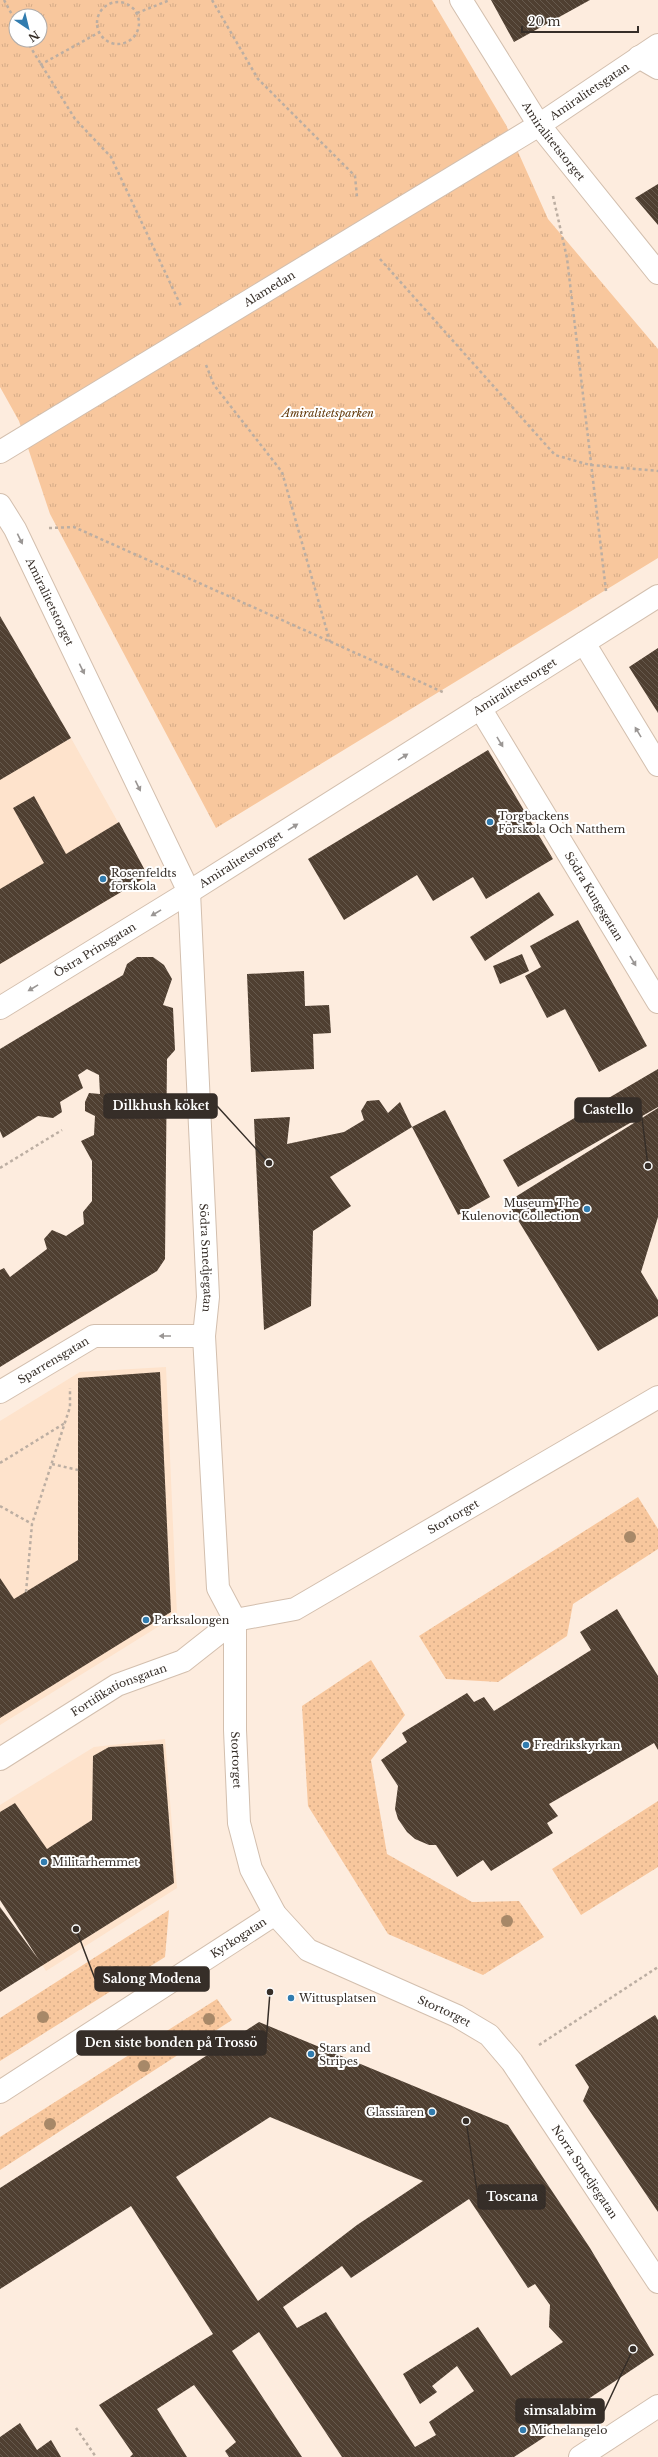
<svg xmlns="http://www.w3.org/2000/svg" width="658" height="2457" font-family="'Libre Baskerville',serif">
<defs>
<pattern id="grass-dots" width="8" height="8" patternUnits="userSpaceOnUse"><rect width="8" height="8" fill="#f8c79d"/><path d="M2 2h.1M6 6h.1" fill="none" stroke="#d5ab87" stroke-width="1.8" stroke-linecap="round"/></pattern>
<pattern id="park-tufts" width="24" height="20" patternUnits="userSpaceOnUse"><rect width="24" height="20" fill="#f8c79d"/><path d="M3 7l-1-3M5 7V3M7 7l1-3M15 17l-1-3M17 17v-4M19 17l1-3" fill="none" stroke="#d5ab87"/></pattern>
<pattern id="building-back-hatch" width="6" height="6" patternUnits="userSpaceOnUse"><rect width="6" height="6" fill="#4f3f31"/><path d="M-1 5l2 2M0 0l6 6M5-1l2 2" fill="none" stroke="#66594d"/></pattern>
</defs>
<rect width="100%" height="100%" fill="#fdecde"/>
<path fill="#fee3cc" d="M0 618 67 741 71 738 148 876 0 964Z
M166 1367 177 1615 0 1725V1421L80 1372Z
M165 1739 177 1888 46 1971 0 1898V1805L94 1747Z"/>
<path fill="url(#grass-dots)" d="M638 1497 658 1529V1549L573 1604 567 1636 498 1682 446 1679 419 1636Z
M371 1660 405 1715 371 1760 387 1854 472 1902 519 1901 544 1937 483 1975 388 1934 308 1806 302 1706Z
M658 1801V1867L581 1915 552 1869Z
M169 1910 165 1957 0 2061V2018Z
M217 1999 232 2020 0 2170V2137Z"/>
<path fill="url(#park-tufts)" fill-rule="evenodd" d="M0 0H432L506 125 548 219 658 349V558L216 828 50 514 19 421 0 387ZM16 16H40V40H16Z"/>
<path fill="url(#building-back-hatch)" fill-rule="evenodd" d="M491 0H590L514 42Z
M658 184V225L635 198Z
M0 616 71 738 0 780Z
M658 648V713L629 667Z
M488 750 553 859 486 899 473 877 433 901 417 875 344 920 308 859Z
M34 796 66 854 119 822 148 876 0 964V889L44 863 13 808Z
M539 892 554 915 485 961 470 937Z
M578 920 647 1046 599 1072 565 1009 547 1018 525 976 541 967 530 946Z
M522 954 529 971 500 984 493 966Z
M137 957H153L164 965 172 979 163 1005 173 1008 175 1050 167 1059 165 1259 157 1271 0 1367V1270L4 1268 10 1277 47 1249 44 1239 52 1230 66 1236 84 1224 83 1212 92 1201V1161L81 1141 94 1135 95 1116 85 1111V1102L89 1093 100 1094 99 1075 87 1069 78 1075 83 1088 60 1102 62 1112 53 1118 38 1116 3 1138 0 1131V1049L123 975 127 964Z
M304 971 305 1006 329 1005 331 1033 313 1034 314 1069 251 1072 247 974Z
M658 1069V1107L518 1187 503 1160Z
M379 1100 388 1113 400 1102 412 1127 445 1110 490 1197 458 1215 412 1127 330 1177 351 1206 313 1231 311 1306 264 1330 254 1119 290 1117 287 1144 344 1132 364 1120 361 1111 367 1101Z
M658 1108V1217L641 1272 658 1300V1316L598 1351 507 1202Z
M160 1372 171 1612 0 1718V1578L14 1599 78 1560V1378Z
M617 1609 658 1676V1750L654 1743 549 1804 558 1816 547 1823 553 1833 491 1871 483 1860 457 1877 436 1845H429L415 1839 407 1832 398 1819 395 1809 398 1786 381 1760 407 1742 402 1733 467 1693 474 1702 484 1697 494 1711 591 1650 580 1632Z
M163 1744 174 1883 0 1992V1907L39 1960 0 1900V1812L15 1803 47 1849 92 1820 93 1756 109 1747Z
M655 2015 658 2020V2212L583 2101 589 2087 575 2065Z
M259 2022 508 2125 590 2248 654 2355 545 2428 549 2434 514 2457H342L259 2332 232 2351 302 2457H229L225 2451 236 2442 194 2385 157 2409 187 2457H130L133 2454 99 2405 213 2334 131 2206 0 2289V2188ZM270 2117 423 2181 357 2225 258 2301 176 2177ZM469 2199 528 2288 535 2284 550 2305 549 2327 563 2342 511 2376 478 2327 403 2374 420 2404 437 2392 432 2386 457 2366 474 2391 429 2422 436 2435 415 2447 326 2312 297 2328 283 2307 342 2266 351 2278Z
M20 2423 37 2450 51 2440 61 2457H0V2437Z"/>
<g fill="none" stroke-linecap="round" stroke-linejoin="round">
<defs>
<g id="minor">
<path id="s1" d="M461 0 539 125 658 273"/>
<path d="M639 57 658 68"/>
<path id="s2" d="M0 452 539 125 658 45"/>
<path id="s3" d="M0 505 15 529 189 892 208 1297 204 1336 218 1588 235 1620V1730L239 1823 251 1869 275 1914 308 1950 457 2016 489 2035 512 2062 658 2282"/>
<path d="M584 643 658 765"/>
<path id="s4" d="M480 708 658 1002"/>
<path id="s5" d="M0 1008 189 892 658 596"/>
<path id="s6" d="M0 1392 94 1336H204"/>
<path id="s7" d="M0 1759 117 1685 183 1661 235 1620 295 1609 658 1397"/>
<path id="s8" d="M0 2092 275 1914"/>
<path d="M580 2457 658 2406"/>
</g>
</defs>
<use href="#minor" stroke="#d3bfae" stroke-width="24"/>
<path stroke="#bcaea2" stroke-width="2.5" stroke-dasharray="3 3" stroke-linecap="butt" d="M4 0 16 22
M212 0 258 79 355 176 357 197
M97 23a21 21 0 1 1 42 0a21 21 0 1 1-42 0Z
M137 13 170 0
M26 40 75 119 111 157 181 306
M40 65 98 33
M553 196 567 258 606 591
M380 259 555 455 590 465 658 471
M206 365 214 385 282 472 330 642
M49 528 74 527 445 693
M0 1168 62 1130
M0 1463 65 1423
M52 1464 78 1470
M0 1506 32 1524
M26 1592 32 1524 70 1407V1388
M539 2045 658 1967
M76 2428 96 2457"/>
<use href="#minor" stroke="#fff" stroke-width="22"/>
</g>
<g fill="#a78868">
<circle cx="630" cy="1537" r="6"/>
<circle cx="507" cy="1921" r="6"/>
<circle cx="116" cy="1972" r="6"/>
<circle cx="43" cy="2017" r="6"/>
<circle cx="209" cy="2019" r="6"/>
<circle cx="144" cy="2066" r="6"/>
<circle cx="50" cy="2124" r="6"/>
</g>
<defs><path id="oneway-solid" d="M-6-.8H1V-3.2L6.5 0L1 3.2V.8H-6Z"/></defs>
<g fill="#9a9694">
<use href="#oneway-solid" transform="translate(20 539) rotate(64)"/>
<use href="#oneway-solid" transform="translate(82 669) rotate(64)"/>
<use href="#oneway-solid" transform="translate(638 732) rotate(-121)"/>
<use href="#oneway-solid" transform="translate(500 742) rotate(59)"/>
<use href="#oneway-solid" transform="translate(403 757) rotate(-32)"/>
<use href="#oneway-solid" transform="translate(138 786) rotate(64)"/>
<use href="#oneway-solid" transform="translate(293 827) rotate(-32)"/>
<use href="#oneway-solid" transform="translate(156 913) rotate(149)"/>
<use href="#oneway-solid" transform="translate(633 961) rotate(59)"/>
<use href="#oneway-solid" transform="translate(33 988) rotate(149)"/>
<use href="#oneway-solid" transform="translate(165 1336) rotate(-180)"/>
</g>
<g fill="#317caf" stroke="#fff" stroke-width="1.5">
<circle cx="490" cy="822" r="4"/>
<circle cx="103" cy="879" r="4"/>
<circle cx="587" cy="1209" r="4"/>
<circle cx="146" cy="1620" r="4"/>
<circle cx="526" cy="1745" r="4"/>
<circle cx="44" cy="1862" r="4"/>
<circle cx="291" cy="1998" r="4"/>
<circle cx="311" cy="2054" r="4"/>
<circle cx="432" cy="2112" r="4"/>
<circle cx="523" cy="2430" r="4"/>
</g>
<g text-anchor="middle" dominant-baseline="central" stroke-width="4" stroke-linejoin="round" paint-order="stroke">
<g font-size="11" fill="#362e28" stroke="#fff">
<text stroke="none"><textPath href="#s2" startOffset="691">Amiralitetsgatan</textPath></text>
<text stroke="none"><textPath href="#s1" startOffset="169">Amiralitetstorget</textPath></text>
<text stroke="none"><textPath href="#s2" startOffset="315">Alamedan</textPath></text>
<text stroke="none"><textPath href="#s3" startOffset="109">Amiralitetstorget</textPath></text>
<text stroke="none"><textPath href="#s5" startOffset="607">Amiralitetstorget</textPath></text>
<text stroke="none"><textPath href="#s5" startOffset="283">Amiralitetstorget</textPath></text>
<text stroke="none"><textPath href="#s4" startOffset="220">Södra Kungsgatan</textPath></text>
<text stroke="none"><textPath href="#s5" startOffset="111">Östra Prinsgatan</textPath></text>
<text stroke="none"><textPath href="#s3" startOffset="797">Södra Smedjegatan</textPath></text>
<text stroke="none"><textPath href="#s6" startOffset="62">Sparrensgatan</textPath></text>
<text stroke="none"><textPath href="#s7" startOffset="519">Stortorget</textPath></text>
<text stroke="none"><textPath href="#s7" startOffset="138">Fortifikationsgatan</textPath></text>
<text stroke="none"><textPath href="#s3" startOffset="1304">Stortorget</textPath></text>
<text stroke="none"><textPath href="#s8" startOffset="284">Kyrkogatan</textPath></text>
<text stroke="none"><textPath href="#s3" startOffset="1664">Stortorget</textPath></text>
<text stroke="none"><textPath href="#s3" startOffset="1882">Norra Smedjegatan</textPath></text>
</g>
<g font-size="11" font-style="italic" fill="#603607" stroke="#fff">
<text x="328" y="413">Amiralitetsparken</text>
</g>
<g font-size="11" fill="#362e28" stroke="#fff" text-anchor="start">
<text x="498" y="816">Torgbackens<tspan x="498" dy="13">Förskola Och Natthem</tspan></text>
<text x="111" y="873">Rosenfeldts<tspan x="111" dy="13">förskola</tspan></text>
<text x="579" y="1203" text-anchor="end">Museum The<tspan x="579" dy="13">Kulenovic Collection</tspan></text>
<text x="154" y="1620">Parksalongen</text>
<text x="534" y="1745">Fredrikskyrkan</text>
<text x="52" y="1862">Militärhemmet</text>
<text x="299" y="1998">Wittusplatsen</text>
<text x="319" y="2048">Stars and<tspan x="319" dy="13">Stripes</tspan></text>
<text x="424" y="2112" text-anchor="end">Glassiären</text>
<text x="531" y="2430">Michelangelo</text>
</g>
</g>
<path fill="none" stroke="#362e28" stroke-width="1.5" d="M269 1163L217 1106M648 1166L641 1110M76 1929L95 1979M270 1992L266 2043M466 2121L478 2197M633 2349L604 2411"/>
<g fill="#362e28" stroke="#fff" stroke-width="1.5">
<circle cx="269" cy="1163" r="4"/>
<circle cx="648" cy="1166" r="4"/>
<circle cx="76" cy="1929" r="4"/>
<circle cx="270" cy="1992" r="4"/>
<circle cx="466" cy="2121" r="4"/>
<circle cx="633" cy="2349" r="4"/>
</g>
<g fill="#362e28" stroke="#362e28" stroke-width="1.5">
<rect x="104" y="1094" width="113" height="24" rx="4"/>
<rect x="575" y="1098" width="66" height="24" rx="4"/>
<rect x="95" y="1967" width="114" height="24" rx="4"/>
<rect x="77" y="2031" width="189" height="24" rx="4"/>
<rect x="478" y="2185" width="67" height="24" rx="4"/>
<rect x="516" y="2399" width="88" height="24" rx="4"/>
</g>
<g font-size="12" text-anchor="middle" font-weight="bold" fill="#fff">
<text x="161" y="1110">Dilkhush köket</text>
<text x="608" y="1114">Castello</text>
<text x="152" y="1983">Salong Modena</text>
<text x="171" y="2047">Den siste bonden på Trossö</text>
<text x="512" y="2201">Toscana</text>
<text x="560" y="2415">simsalabim</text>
</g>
<g transform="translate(28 28) rotate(145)"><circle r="19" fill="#ffffff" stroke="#afaba9"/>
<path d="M0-3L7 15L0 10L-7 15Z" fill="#317caf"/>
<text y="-6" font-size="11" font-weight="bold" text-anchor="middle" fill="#362e28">N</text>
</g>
<path d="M522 26v6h116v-6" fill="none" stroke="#362e28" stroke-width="2"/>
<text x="528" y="26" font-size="12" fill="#362e28" stroke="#ffffff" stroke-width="3" paint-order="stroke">20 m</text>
</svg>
